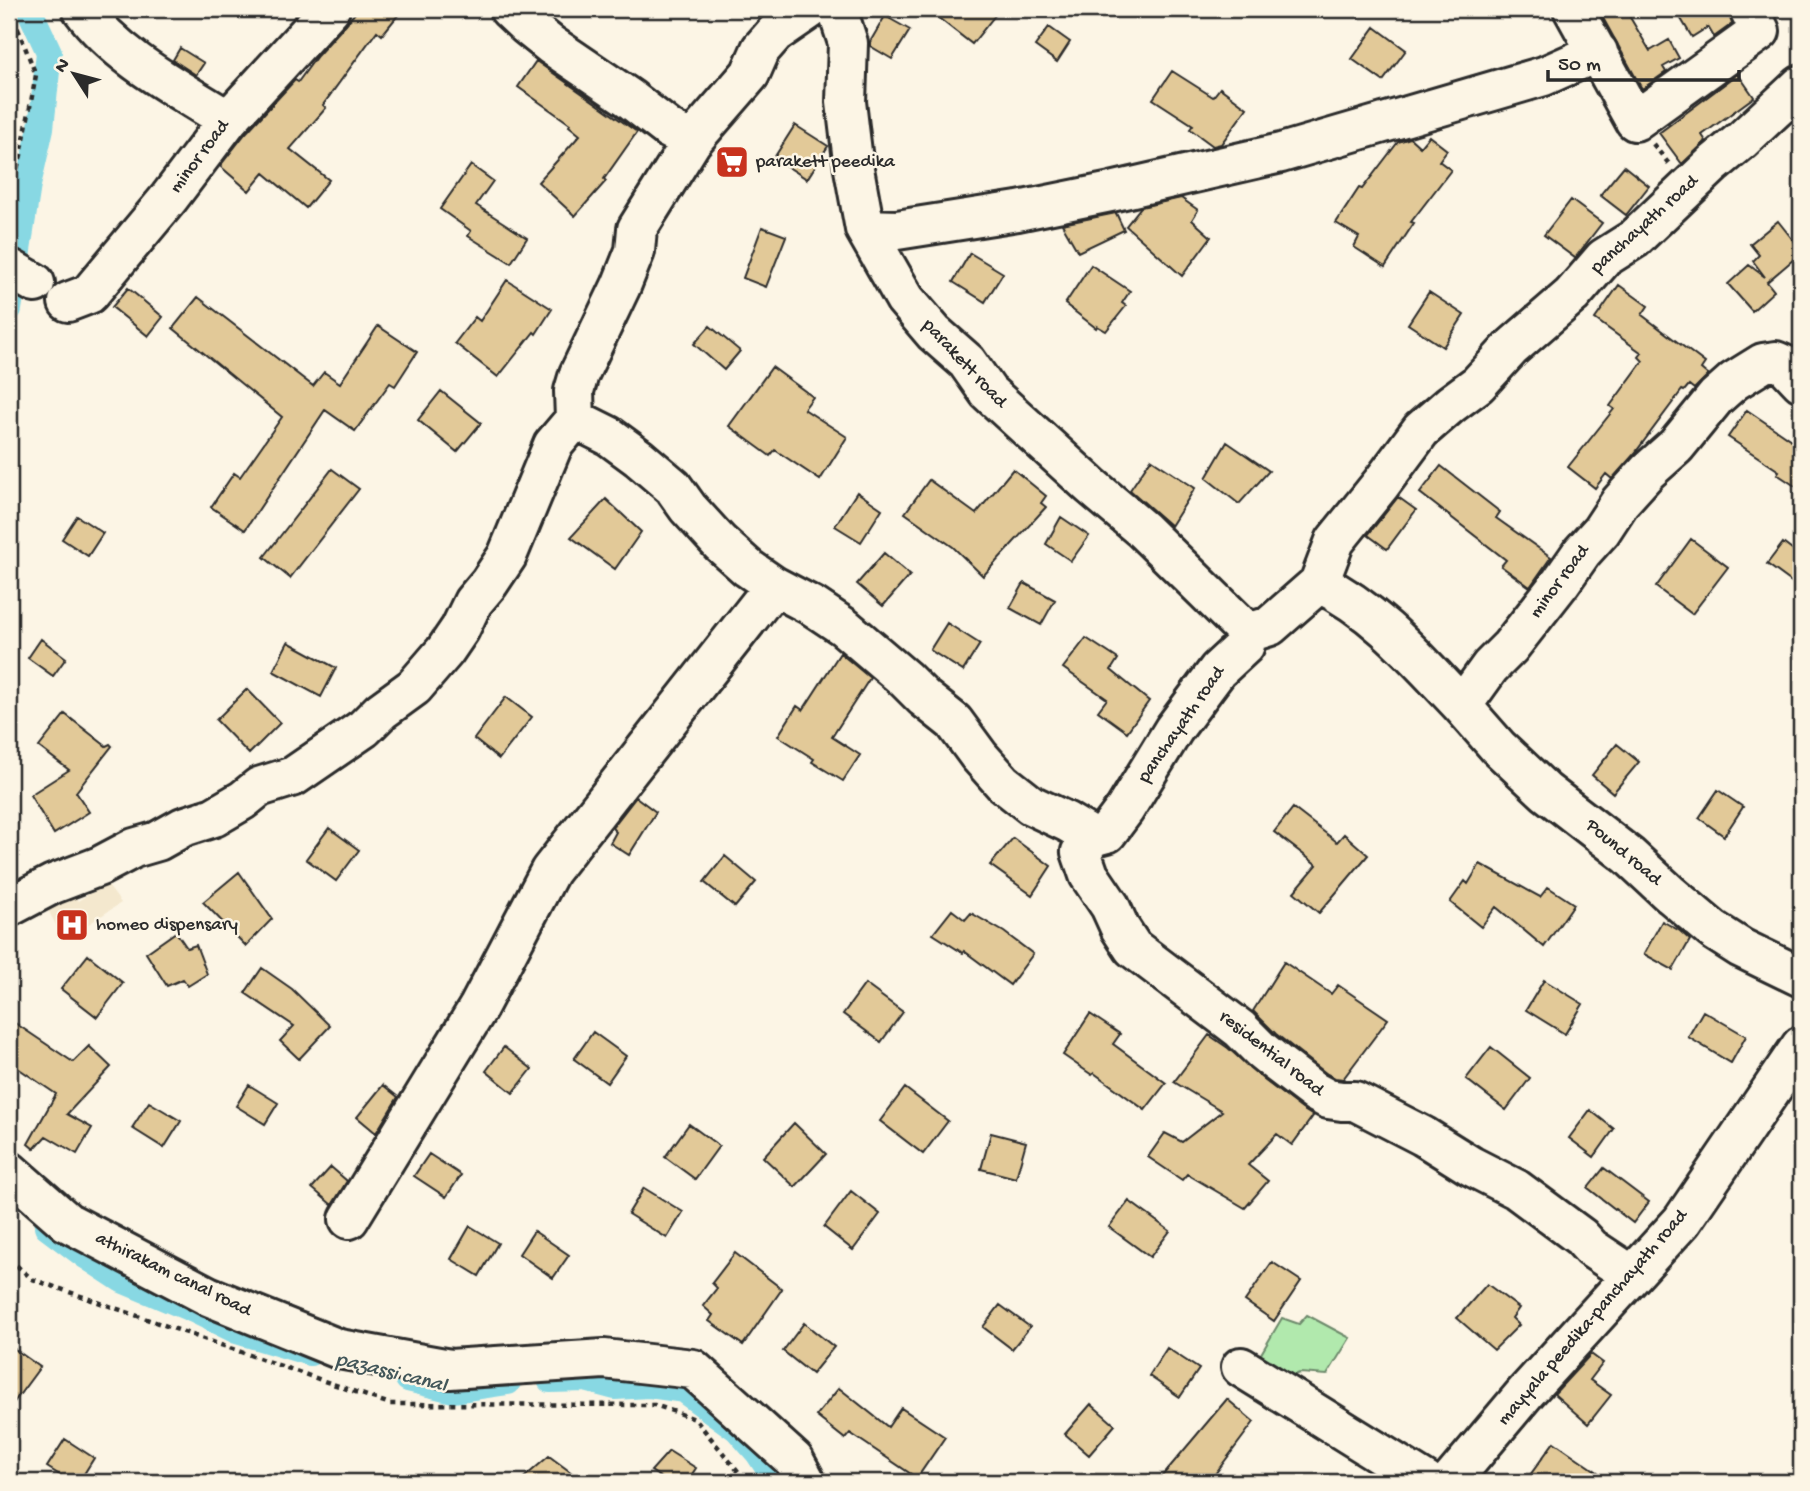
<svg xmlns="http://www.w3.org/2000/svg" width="1810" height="1491" font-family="'Gochi Hand',sans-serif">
<rect width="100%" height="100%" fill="#fcf5e5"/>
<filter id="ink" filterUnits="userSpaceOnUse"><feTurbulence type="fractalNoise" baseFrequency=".0143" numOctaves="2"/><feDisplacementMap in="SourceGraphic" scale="14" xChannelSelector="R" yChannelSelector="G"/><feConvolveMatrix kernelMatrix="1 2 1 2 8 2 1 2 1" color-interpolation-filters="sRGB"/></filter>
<g filter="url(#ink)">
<path fill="#f4e8ce" d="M106 883 121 903 64 940 48 910 71 893 78 901Z"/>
<path fill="#b1e9ad" stroke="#6e8a6c" stroke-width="2" d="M1307 1315 1350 1338 1327 1375 1300 1373 1268 1382 1255 1364 1282 1318 1299 1324Z"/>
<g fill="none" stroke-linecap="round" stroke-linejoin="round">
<path stroke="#88d8e3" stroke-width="26" d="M9 309 28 185 41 128 49 52 29 9
M47 1227 87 1257 122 1280 196 1311 237 1331 310 1353
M408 1379 454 1390 508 1382
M550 1380 585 1379 615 1387 648 1385 683 1390 737 1429 758 1453 777 1482"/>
</g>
<path fill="#e2c998" stroke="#2b2b2b" stroke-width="2" d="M351 9H403L382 35 377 31 323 105 326 108 290 149 329 180 306 208 264 173 249 191 220 166 245 134 295 80 298 82 317 56 346 24 355 13Z
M927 9H1000L972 44Z
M1598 9H1625L1650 51 1669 40 1679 58 1663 67 1666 72 1642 89Z
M1675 9H1727L1732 24 1714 37 1708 27 1692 37Z
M885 16 910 30 892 59 870 46V42Z
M1049 27 1070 42 1057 62 1035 46Z
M1375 27 1406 50 1383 81 1352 59Z
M180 48 204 63 196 75 173 60Z
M536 61 637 132 604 179 606 181 575 216 538 182 580 135 569 126 570 124 518 87Z
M1172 71 1213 97 1220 88 1247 108 1221 144 1213 146 1190 129 1193 125 1153 99Z
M1738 74 1754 97 1702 135 1706 141 1682 164 1659 133Z
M795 125 828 146 807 179 774 158Z
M1429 136 1447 150 1439 161 1451 170 1411 222 1414 223 1385 267 1354 247 1359 237 1336 223 1359 188 1362 189 1398 142 1410 138 1420 147Z
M471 165 493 181 476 205 527 238 511 263 468 236 471 231 440 209Z
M1624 166 1649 186 1626 215 1600 195Z
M1181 198 1198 210 1192 220 1211 237 1182 276 1126 226 1141 207Z
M1571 200 1602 223 1575 258 1544 235Z
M1116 213 1124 230 1078 252 1062 224Z
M1778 221 1801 250V253L1767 282 1774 291 1752 311 1728 284 1749 265 1765 277 1753 261 1759 255 1750 244Z
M762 227 786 236 766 287 743 278Z
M970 253 1003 273 985 302 953 282Z
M1091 265 1130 291 1122 303 1126 306 1106 331 1097 326 1096 328 1065 304Z
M507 280 552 309 536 334 534 332 498 377 455 343 475 317 480 321Z
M1619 285 1648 306 1642 315 1705 363 1701 369 1708 375 1694 389 1689 385 1684 391 1682 390 1635 453 1612 479 1606 474 1595 488 1568 467 1614 409 1610 406 1643 361 1639 357 1642 353 1595 319Z
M128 288 163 317 148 336 112 307Z
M1429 292 1464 315 1443 347 1408 324Z
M198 297 313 386 324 372 340 383 378 326 417 352 395 386 390 383 355 431 325 410 245 530 211 507 234 473 240 477 282 417 173 328Z
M710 326 740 351 724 370 694 344Z
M772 367 813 397 804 409 847 437 820 480 775 450 770 456 729 426Z
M441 391 481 423 457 452 418 420Z
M1747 410 1797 444 1801 438V490L1777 474 1779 471 1728 437Z
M1227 442 1269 471 1239 504 1206 478Z
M1151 459 1195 488 1171 526 1130 490Z
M1441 466 1500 512 1496 518 1551 557 1530 587 1501 566 1506 560 1420 493Z
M332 469 359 489 290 578 264 557Z
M1013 469 1046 496 1041 503 1046 507 983 576 953 547 905 513 929 480 976 514Z
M857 492 882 509 861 542 835 526Z
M1398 497 1416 510 1387 549 1368 535Z
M606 499 641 532 615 569 571 537Z
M77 516 103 533 88 556 62 539Z
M1061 517 1089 536 1071 561 1046 544Z
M1691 539 1728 567 1692 614 1656 587Z
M1783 543 1801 557V589L1767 564Z
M884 553 910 575 883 606 857 584Z
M1024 583 1055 600 1041 625 1010 608Z
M947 623 980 644 963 671 930 650Z
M1086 638 1118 659 1111 670 1149 701 1127 732 1098 711 1107 699 1063 668Z
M41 639 66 658 53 676 28 658Z
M288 642 336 668 321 697 273 671Z
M840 653 870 678 832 737 860 755 843 781 812 762 814 759 778 736 797 706 803 710Z
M247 689 280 723 249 754 216 720Z
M506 697 532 717 499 759 474 739Z
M65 714 106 746 110 744 112 746 76 792 89 812 54 834 30 795 69 770 39 747Z
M1617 744 1639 762 1613 793 1592 775Z
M1718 790 1743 807 1724 836 1699 818Z
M636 797 656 812 629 855 610 843 616 832 612 828Z
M1293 808 1337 842 1344 834 1368 855 1319 913 1294 892 1317 865 1274 832Z
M329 828 359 850 336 881 306 859Z
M1013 838 1051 866 1032 895 990 865Z
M725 856 756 882 735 907 704 882Z
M1480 864 1540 897 1548 887 1574 904 1544 947 1496 907 1481 927 1450 902 1465 881 1468 884Z
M239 872 272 919 246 946 203 902Z
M952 910 965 920 971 913 1004 932 1033 954 1010 985 964 951 963 953 933 934Z
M1662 921 1680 931 1690 940 1673 970 1644 954Z
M176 932 187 948 196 945 207 974 188 986 183 979 167 986 146 953Z
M88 955 123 983 97 1017 61 989Z
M1284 962 1331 994 1338 985 1388 1019 1343 1079 1335 1078 1327 1074 1276 1034 1253 1011Z
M262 968 292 989 330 1026 299 1059 280 1041 294 1026 245 993Z
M1544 980 1583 1004 1565 1034 1526 1010Z
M865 984 903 1012 881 1042 843 1014Z
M1703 1011 1746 1036 1731 1063 1688 1037Z
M1090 1014 1120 1034 1113 1044 1166 1083 1145 1110 1094 1073 1092 1075 1063 1055Z
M9 1019 73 1062 89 1046 111 1067 67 1114 92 1128 77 1154 46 1136 34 1149 28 1144 56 1094 9 1062Z
M593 1032 626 1056 607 1083 574 1059Z
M1209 1035 1228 1048 1264 1080 1302 1109 1313 1116 1292 1145 1277 1134 1248 1165 1268 1181 1245 1208 1187 1174 1182 1180 1148 1157 1165 1133 1182 1142 1222 1111 1174 1082Z
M504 1047 532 1069 513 1093 486 1071Z
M1491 1047 1530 1078 1506 1110 1466 1079Z
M249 1085 278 1103 265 1124 236 1106Z
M383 1085 398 1097 376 1133 357 1117Z
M905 1088 948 1121 923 1154 880 1121Z
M149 1102 181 1121 164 1148 132 1128Z
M1590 1110 1614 1129 1594 1157 1569 1138Z
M794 1123 826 1154 795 1187 763 1157Z
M689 1124 719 1146 695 1179 665 1157Z
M991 1133 1026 1142 1016 1178 981 1169Z
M429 1154 461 1175 446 1197 414 1176Z
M331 1167 347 1181 332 1205 312 1188Z
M1604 1168 1649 1202 1633 1223 1588 1188Z
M644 1188 683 1212 667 1238 628 1214Z
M851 1191 880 1214 853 1250 824 1227Z
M1129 1201 1170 1231 1150 1257 1109 1227Z
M470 1226 498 1243 479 1276 451 1259Z
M534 1231 569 1255 553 1278 519 1254Z
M735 1253 782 1289 743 1345 709 1321 713 1315 703 1306 717 1288 712 1283Z
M1272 1262 1301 1281 1274 1321 1245 1301Z
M1487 1284 1519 1308 1512 1318 1519 1325 1494 1350 1457 1318Z
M1000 1305 1030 1327 1012 1349 983 1327Z
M804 1323 834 1347 812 1374 783 1351Z
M9 1345 40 1367 9 1409Z
M1167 1348 1199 1369 1180 1397 1149 1376Z
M1591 1354 1603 1363 1590 1380 1611 1395 1588 1424 1554 1394Z
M839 1388 888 1427 901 1408 945 1437 917 1478 850 1433 845 1439 816 1416Z
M1227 1399 1254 1422 1209 1482H1157Z
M1091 1404 1115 1425 1089 1455 1065 1434Z
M65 1439 94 1458 79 1482H71L47 1467Z
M1554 1442 1612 1482H1525Z
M669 1451 696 1468 687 1482H668L651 1471Z
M549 1456 584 1482H519Z"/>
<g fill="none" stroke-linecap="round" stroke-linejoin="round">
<defs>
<path id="minor" d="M82 9C118 58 177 88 228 120
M509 9 526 25 551 45 629 98 669 129 692 141
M837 9 848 43 846 102 854 169 865 229 905 299 934 333 967 362 988 392 1091 486 1143 530 1248 633
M1573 9 1635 121 1760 31 1749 9
M865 229 897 230 1018 211 1111 192 1281 153 1544 76 1598 52
M9 268 35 283
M68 302 89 294 169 198 228 120 330 9
M575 419 609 436 639 458 673 487 688 508 720 543 748 568 774 586 814 607 844 627 905 679 924 698 954 722 979 756 1003 783 1031 805 1067 822 1092 837 1107 833 1125 809 1174 729 1218 670 1245 645 1248 633 1270 626 1319 583 1335 541 1381 484 1421 430 1451 404 1478 384 1511 348 1572 295 1604 258 1634 239 1713 164 1742 140 1801 85
M1319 583C1377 611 1418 660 1462 706L1490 667 1510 647 1561 582 1582 552 1601 531 1620 502 1648 471 1676 446 1716 397 1734 381 1763 363 1776 361 1785 365 1801 382
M1462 706 1498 747 1546 792 1629 856 1669 893 1713 930 1741 948 1801 977
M1092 837 1081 852 1089 875 1110 906 1120 928 1133 948 1240 1029 1261 1050 1277 1063 1315 1092 1328 1099 1342 1101H1355L1423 1136 1471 1166 1516 1189 1581 1237 1591 1248 1621 1268 1630 1277
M9 907 53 884 100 866 134 848 158 841 183 827 214 817 243 800 259 787 294 776 364 728 381 711 414 687 445 651 460 629 473 602 489 583 507 556 553 445 575 419 574 391 579 374 621 286 635 251 637 229 692 141 750 74 761 49 775 33 810 9
M9 1171 67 1222 208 1296 339 1349 450 1369 604 1359 693 1369 794 1460 806 1482
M349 1219 478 1008 550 871 774 586
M1241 1367 1426 1482
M1450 1482 1526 1392 1682 1221 1801 1046"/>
</defs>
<use href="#minor" stroke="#2b2b2b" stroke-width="44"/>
<path stroke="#2b2b2b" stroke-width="4.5" stroke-dasharray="5 5" stroke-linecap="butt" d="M9 24 18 29 36 75 21 155 9 196
M1653 144 1669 164
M9 1259 32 1279 390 1404 655 1405 695 1419 747 1482"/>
<use href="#minor" stroke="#fcf5e5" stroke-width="38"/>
</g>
</g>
<defs>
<symbol id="supermarket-square" viewBox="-11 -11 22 22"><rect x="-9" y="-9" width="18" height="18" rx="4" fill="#c8321e" stroke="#fcf5e5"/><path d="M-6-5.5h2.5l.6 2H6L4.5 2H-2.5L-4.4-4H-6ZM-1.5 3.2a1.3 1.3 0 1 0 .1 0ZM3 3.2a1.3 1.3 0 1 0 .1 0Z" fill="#fff"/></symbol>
<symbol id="hospital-square" viewBox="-11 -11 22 22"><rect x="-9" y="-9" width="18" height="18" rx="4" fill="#c8321e" stroke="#fcf5e5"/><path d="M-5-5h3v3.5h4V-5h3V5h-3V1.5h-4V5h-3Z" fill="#fff"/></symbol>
</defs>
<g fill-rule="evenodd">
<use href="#supermarket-square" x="713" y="143" width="38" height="38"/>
<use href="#hospital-square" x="53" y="906" width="38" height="38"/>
</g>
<g text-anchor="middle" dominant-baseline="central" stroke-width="5" stroke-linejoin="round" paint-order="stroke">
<g font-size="19" fill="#2b2b2b" stroke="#fcf5e5">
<text transform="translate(200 157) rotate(-53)">minor road</text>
<text transform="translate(1645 225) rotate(-42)">panchayath road</text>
<text transform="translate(964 364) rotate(47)">parakett road</text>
<text transform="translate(1560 582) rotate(-53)">minor road</text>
<text transform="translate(1182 725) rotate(-55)">panchayath road</text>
<text transform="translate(1623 853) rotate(40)">Pound road</text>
<text transform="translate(1271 1054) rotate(38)">residential road</text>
<text transform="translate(173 1275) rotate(26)">athirakam canal road</text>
<text transform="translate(1593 1318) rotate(-49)">mayyala peedika-panchayath road</text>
</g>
<g font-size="19" fill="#2b2b2b" stroke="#fcf5e5" text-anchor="start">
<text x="756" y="162">parakett peedika</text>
<text x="96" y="925">homeo dispensary</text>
</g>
<g font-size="21" font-style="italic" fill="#425659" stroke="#fcf5e5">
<text transform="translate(391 1374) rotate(14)">pazassi canal</text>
</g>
</g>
<rect width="1810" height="1491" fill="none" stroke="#fcf5e5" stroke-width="35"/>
<rect x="18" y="18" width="1775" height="1456" fill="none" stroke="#2b2b2b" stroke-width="2.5" filter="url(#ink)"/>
<g transform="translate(74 74) rotate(306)" stroke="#fcf5e5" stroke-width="5" paint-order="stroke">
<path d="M0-5L12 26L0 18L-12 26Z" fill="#2b2b2b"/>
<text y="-10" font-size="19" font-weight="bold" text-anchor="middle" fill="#2b2b2b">N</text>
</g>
<path d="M1548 70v10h191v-10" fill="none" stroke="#2b2b2b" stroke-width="3.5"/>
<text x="1558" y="70" font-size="21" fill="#2b2b2b" stroke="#fcf5e5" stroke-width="5" paint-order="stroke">50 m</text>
</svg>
